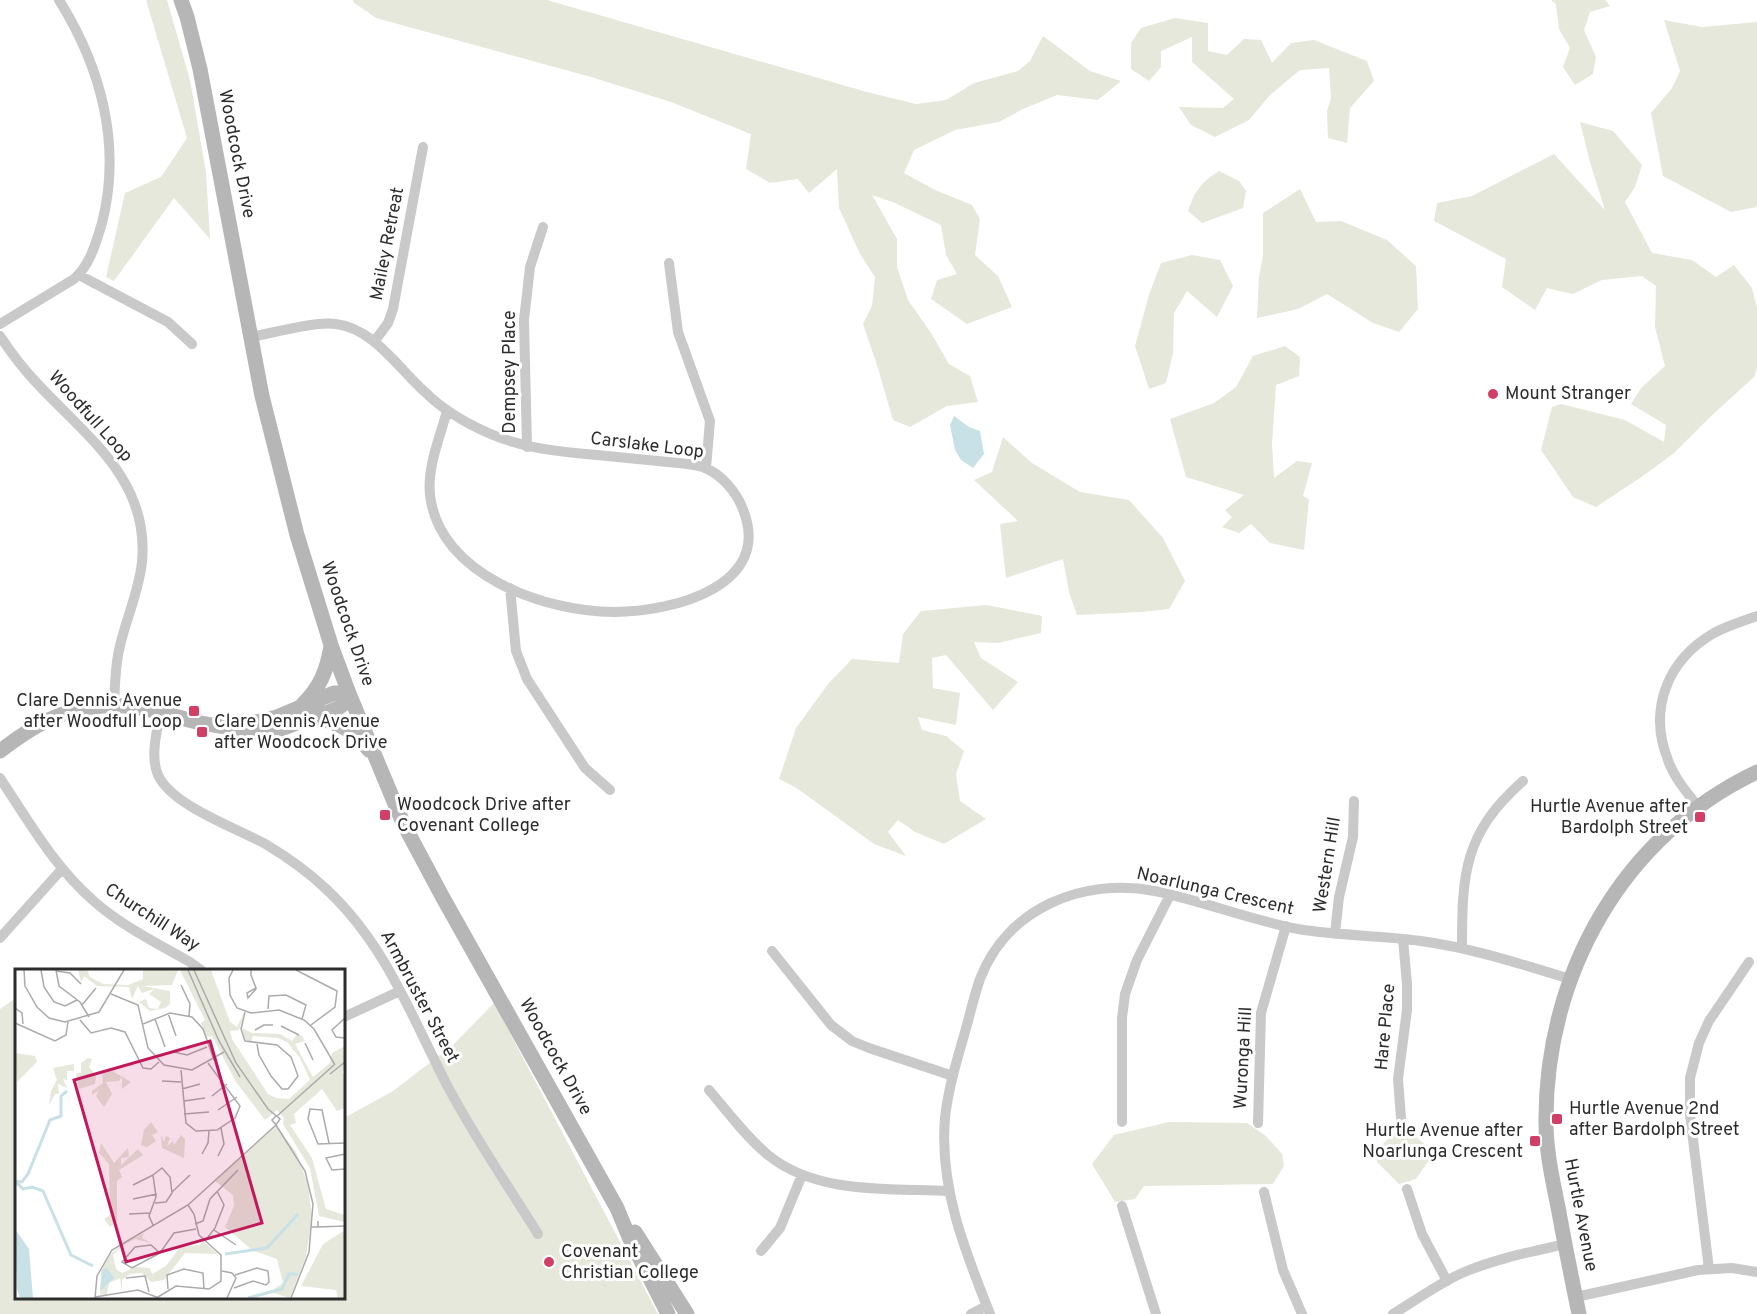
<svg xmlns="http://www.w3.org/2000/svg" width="1757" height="1314" font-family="Overpass,sans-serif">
<rect width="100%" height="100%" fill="#fff"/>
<path fill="#e5e8db" d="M146 0H167L190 80 206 172 210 239 174 198 114 281 106 277 125 193 161 177 187 138Z
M353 0H547L867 92 916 104 946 100 974 83 1018 71 1030 61 1043 36 1090 71 1121 81 1098 100 1057 95 1023 109 999 122 955 130 914 150 904 173 935 190 972 205 980 219 975 255 998 276 1012 307 967 324 931 299 937 280 957 274 946 255 941 225 895 203 872 195 897 239V267L908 300 931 333 949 364 970 376 978 402 947 406 910 427 893 420 877 365 863 324 872 306 875 277 860 254 839 208 837 169 809 193 798 179 770 183 746 169 751 134 671 102 591 77 376 18 353 2Z
M1551 0H1605L1610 6 1590 12 1584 30 1596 57 1593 74 1575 85 1563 67 1570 48 1559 29 1556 4Z
M1175 18 1208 23V51L1227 55 1244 39 1261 40 1272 63 1291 43 1314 40 1367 61 1374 81 1350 108 1347 143 1328 138 1327 111 1331 98 1329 68 1300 70 1270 95 1249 120 1215 137 1191 125 1179 107 1223 108 1234 99 1192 62V37L1161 51V67L1149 81 1131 69V43L1141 28Z
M1664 20 1702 27 1757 22V207L1731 212 1663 176 1651 113 1672 88 1680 71Z
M1580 122 1613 131 1642 165 1635 187 1625 202 1652 253 1692 260 1716 277 1734 265 1752 288 1757 308V368L1754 377 1709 418 1674 453 1643 476 1596 507 1573 497 1541 450 1552 407 1561 404 1625 420 1664 442 1666 425 1631 404 1641 388 1665 366 1655 327 1656 286 1642 276 1602 280 1573 294 1547 288 1535 310 1502 287 1506 259 1434 221 1437 203 1472 196 1554 154 1605 210 1590 162Z
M1219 171 1239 181 1246 191 1243 208 1202 223 1188 211C1196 190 1200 183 1219 171Z
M1300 189 1316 222 1341 221 1387 240 1416 266 1418 309 1399 332 1373 323 1327 294 1298 309 1257 318 1259 277 1263 256V213Z
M1192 255 1220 260 1233 286 1217 317 1187 291 1174 313 1173 353 1166 383 1149 389 1135 346 1149 295 1161 263Z
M1285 346 1300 357 1299 376 1276 385 1272 444 1274 478 1297 461 1312 463 1303 496 1309 499 1304 550 1270 543 1251 524 1239 533 1222 527 1232 517 1225 510 1244 495 1186 477 1170 419 1214 403 1236 387 1253 356Z
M1003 437 1032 463 1080 492 1129 500 1163 538 1185 581 1169 609 1141 612 1077 615 1069 592 1063 559 1006 578 1000 524 1018 521 974 480 992 472Z
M987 605 1042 616 1041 633 998 643 974 642 981 658 1018 682 993 710 946 655 932 658 933 688 960 693 956 725 918 717 922 730 946 736 964 751 956 774 960 801 986 819 944 844 915 832 898 820 888 832 906 856 874 844 795 787 779 779 796 728 828 684 852 659 899 663 903 634 921 611Z
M16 998V1298H344V1118L393 1091 453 1045 494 1003 658 1314H0V1009Z
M1169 1122 1247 1123 1266 1136 1282 1154 1284 1166 1273 1184 1144 1186 1135 1199 1115 1202 1092 1164 1114 1135Z
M1395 1132H1409L1430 1148 1429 1160 1416 1179 1399 1184 1377 1162 1376 1151Z"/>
<path fill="#c8e1e7" d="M954 416 969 427 980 431 984 454 973 468 961 460 955 450 950 425Z"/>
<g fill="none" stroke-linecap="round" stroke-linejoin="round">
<path stroke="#c9c9c9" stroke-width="10" d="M669 263 678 332 710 421 706 468
M79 275 168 322 192 344
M0 324 74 279C90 265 96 243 102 223 122 145 101 67 59 0
M0 336C10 351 21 366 34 380 83 434 150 478 142 562 139 592 125 621 119 650 115 668 115 687 114 705
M251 337C273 333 315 321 336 324 373 328 399 369 425 392 442 409 464 422 486 432 521 448 559 452 597 455 627 458 657 461 688 464 693 465 700 466 705 468 721 474 736 492 742 507 776 586 672 612 614 612 545 612 439 575 430 495 427 467 440 437 447 411
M374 342 388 323 393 309 423 147
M527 447 524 320 530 267 543 227
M510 588 516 651 527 679 585 768 610 790
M160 713C157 732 150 756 158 775 172 806 237 828 267 845 287 857 308 872 325 888 386 944 411 1016 448 1087 475 1138 508 1186 538 1234
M0 778C29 822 55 868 96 903 124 927 158 944 190 962L201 970
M1698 807C1687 792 1674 778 1668 760 1648 710 1667 660 1714 633 1727 626 1743 621 1757 616
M1335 933 1339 897 1353 837 1354 801
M0 938 62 869
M1462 948C1462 873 1464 833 1523 781
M772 951 831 1025 852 1041 869 1048 953 1076
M344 1017 400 991
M709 1090C728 1112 745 1136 768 1155 817 1195 890 1188 949 1191
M1401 1118 1398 1079 1407 1010V984L1403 939
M1122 1122V1018L1125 994 1137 960 1170 895
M1258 1123 1261 1013 1286 926
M1407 1189 1422 1234 1447 1281
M1264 1192 1283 1270 1302 1314
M1122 1206 1156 1314
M761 1251 780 1228 802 1175
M1709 1269 1690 1115V1078L1699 1043 1709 1021 1749 962
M1576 1297 1698 1270 1732 1268 1757 1272
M971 1314 987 1306
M990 1314C965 1251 939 1187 945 1118 948 1089 957 1060 965 1032 970 1014 974 996 980 979 1007 908 1083 877 1155 891 1203 901 1250 920 1298 929 1339 936 1380 935 1421 941 1472 948 1521 964 1570 979
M1393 1314C1416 1300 1438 1284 1462 1273 1495 1259 1530 1252 1565 1244"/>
<path stroke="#b6b6b6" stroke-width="15" d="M181 0 187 17 200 69 262 396 297 535 331 645 350 696 403 823 442 896 617 1208 629 1237 668 1314
M303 704C320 688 327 670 331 646
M314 716C341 725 351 728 369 750
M239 726 277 717 334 693H340L350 696
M0 751C33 726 60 709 103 706 136 703 169 715 201 723 211 725 222 726 232 728 240 729 247 732 255 733 276 734 296 722 316 716 330 711 342 710 350 696
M635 1232 687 1314
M1579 1314C1572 1280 1565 1246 1559 1212 1553 1182 1546 1152 1546 1122 1545 975 1622 836 1757 772"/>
</g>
<g fill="#d23f66" stroke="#fff" stroke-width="2">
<circle cx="1493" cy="394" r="6"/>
<rect x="188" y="705" width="12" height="12" rx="3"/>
<rect x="196" y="726" width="12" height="12" rx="3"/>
<rect x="379" y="809" width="12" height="12" rx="3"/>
<rect x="1694" y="811" width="12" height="12" rx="3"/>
<rect x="1551" y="1113" width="12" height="12" rx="3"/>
<rect x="1529" y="1135" width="12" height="12" rx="3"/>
<circle cx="549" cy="1262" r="6"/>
</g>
<g text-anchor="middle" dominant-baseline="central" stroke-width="6" stroke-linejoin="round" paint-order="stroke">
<g font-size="18" fill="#2c2c2c" stroke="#fff">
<text transform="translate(236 154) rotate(79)">Woodcock Drive</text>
<text transform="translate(388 244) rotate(-79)">Mailey Retreat</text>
<text transform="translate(510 372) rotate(-90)">Dempsey Place</text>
<text transform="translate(90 417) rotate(48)">Woodfull Loop</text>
<text transform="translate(647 446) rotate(7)">Carslake Loop</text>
<text transform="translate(347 624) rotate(71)">Woodcock Drive</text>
<text transform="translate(1328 865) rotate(-81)">Western Hill</text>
<text transform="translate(1215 892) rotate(13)">Noarlunga Crescent</text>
<text transform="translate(152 918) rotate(33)">Churchill Way</text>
<text transform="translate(419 997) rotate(62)">Armbruster Street</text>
<text transform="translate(1386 1027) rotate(-85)">Hare Place</text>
<text transform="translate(555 1057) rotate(61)">Woodcock Drive</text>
<text transform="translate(1244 1058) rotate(-87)">Wuronga Hill</text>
<text transform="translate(1580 1215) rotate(79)">Hurtle Avenue</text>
</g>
<g font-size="18" fill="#2c2c2c" stroke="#fff" text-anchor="start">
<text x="1505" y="394">Mount Stranger</text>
<text x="182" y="701" text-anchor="end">Clare Dennis Avenue<tspan x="182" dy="21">after Woodfull Loop</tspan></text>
<text x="214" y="722">Clare Dennis Avenue<tspan x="214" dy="21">after Woodcock Drive</tspan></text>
<text x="397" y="805">Woodcock Drive after<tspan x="397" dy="21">Covenant College</tspan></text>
<text x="1688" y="807" text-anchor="end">Hurtle Avenue after<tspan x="1688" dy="21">Bardolph Street</tspan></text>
<text x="1569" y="1109">Hurtle Avenue 2nd<tspan x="1569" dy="21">after Bardolph Street</tspan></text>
<text x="1523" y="1131" text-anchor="end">Hurtle Avenue after<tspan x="1523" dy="21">Noarlunga Crescent</tspan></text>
<text x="561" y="1252">Covenant<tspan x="561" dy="21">Christian College</tspan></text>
</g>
</g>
<g transform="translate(15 969)">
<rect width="330" height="330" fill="#fff"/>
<path d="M63 1H72L75 8 88 15 113 16 128 10V1H163L157 16 128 17 155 22V35L150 39 135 42 124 33 131 30 134 39 143 40 146 33 134 25 139 20 127 24 123 17 117 30 114 18 82 17 69 7 66 13ZM165 1H196L215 53 222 58 229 44 224 61 215 62 217 70 253 125 261 129 274 130 295 111 285 89 272 73 263 69 238 67 236 74 230 70 227 59 237 64 265 65 277 72 282 65 287 67 290 72 280 75 298 108 315 94 317 84 330 77V99L327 103 330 107V139L322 142 307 120 279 145 281 154 275 156 297 189 311 240 330 246V253L304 247 295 199 268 155 269 149 262 141 250 151 221 113 197 67 191 68 186 54 190 51ZM0 84 20 87 22 93 2 113ZM73 89 77 90 74 98 81 107 80 115 64 120 61 104H66V94ZM59 95V102H52V111L48 110 52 119 43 115 44 125H40L34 136 36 122 42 111 38 99ZM94 100 116 113 107 120V108L104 112 91 113 97 125 89 138 81 127 84 121 77 126V122L88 114 87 105ZM136 153 143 163 137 166 141 172 132 178 126 176 129 161ZM261 157 281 183 293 216 297 248 291 287 275 329 255 323 268 314 262 290 237 281 210 258 219 237 218 226 200 212ZM146 166 149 173 151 167 155 169 152 177 158 172 159 176 166 166 170 170 169 189 147 179ZM86 174 99 194 113 179 114 188 106 189V196L123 180 128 186 104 201 107 208 102 212V254L95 258 89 250 95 246 94 195 84 184ZM330 261V329H323L321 321 286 317 308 275ZM129 264 127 269 136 274 120 270 107 277 98 286 101 300 107 304 120 298 135 299 137 305 151 297 165 278 185 276 188 272 203 285 170 284 149 311 136 313 127 304 115 305 107 311V323L105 309 94 314 92 326 85 325 86 302 95 286 106 276Z" fill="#e5e8db"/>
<path d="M0 260 14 280 18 329H5L2 320ZM92 299 99 309 85 322 88 300Z" fill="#c8e1e7"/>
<path fill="none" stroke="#c8e1e7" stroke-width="3" d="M0 212 7 213 13 205 35 151 46 147V127L52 122M1 213 8 220 17 218 28 222 56 286 78 297M210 285 252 279 283 245M233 329 267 320 274 305H283"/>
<path fill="none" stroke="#ababab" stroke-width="1.5" d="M9 1 10 17 22 38 34 49 50 53 84 43 109 1M26 1 29 18 39 33 50 37 62 31M41 1 44 17 65 33 74 48M173 1 204 72 225 108M179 1 221 94 253 140 265 150 261 156 257 151 261 147M218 1 214 9 215 26 222 39 236 44 264 41 289 51 299 60 320 96M236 1V6L241 19V20L233 29 232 24 241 19M281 1 322 22 320 38 296 56M41 2 55 4 66 15M166 16 175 35 174 47M96 25 123 36 133 79 149 96 177 101 209 83M67 36 81 19M0 39 7 44 8 55M253 40 254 27 271 26 291 36 287 50M230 43 226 60 230 72 262 76 276 88 283 107 273 120H267L256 107 244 86 242 75M153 44 161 67M330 49 317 61 321 68 330 69M140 50 150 78M65 51 76 64 96 59 110 63 128 99 136 100 144 93M0 54 40 72 51 66 53 53M128 55 155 44 177 48 188 60 199 91M266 57 284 66M240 61 249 56H258M290 74 298 91M159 83 172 86 192 78M166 101 171 154 181 162 202 161 220 149 225 137 193 94M315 105 330 93M147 112 166 113M167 120 185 115M197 127 212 115M169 132 190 129M203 141 222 128M169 145 194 143M262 147 319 96M261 156 290 202 298 235 296 258H303V252M314 174 307 141 295 140 293 150 303 175 330 174M187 185 193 174 194 162M330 185 311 189 317 201 330 200M203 187 209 175 206 159M118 216 138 206M157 223 175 206M118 230 142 225M114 245 135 244M180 255 188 252 195 230 223 201M138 256 134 247 141 228 138 206 147 199 155 208 157 224 151 233 140 234M303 258 330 257M199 261 221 276M190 272 200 259 209 236 202 222M145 284 117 299 107 293 120 278 136 276 145 284 159 264 181 260M207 302 217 304 221 309 212 329M111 309 130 307 134 323M219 319 238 312 251 316 254 313 253 302 242 299 220 306M153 320 152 306 169 300 188 304 189 320M80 328 123 321 144 329M143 328 161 317 194 320 206 312V286L184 266 179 245 173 236M80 329 82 307 97 281 173 236 261 156M276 329 294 283 296 258"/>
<path fill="#c2185b" fill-opacity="0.15" stroke="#c2185b" stroke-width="3" d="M195 72 247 254 111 293 59 111Z"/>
<rect width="330" height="330" fill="none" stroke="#2c2c2c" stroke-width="3"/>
</g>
</svg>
